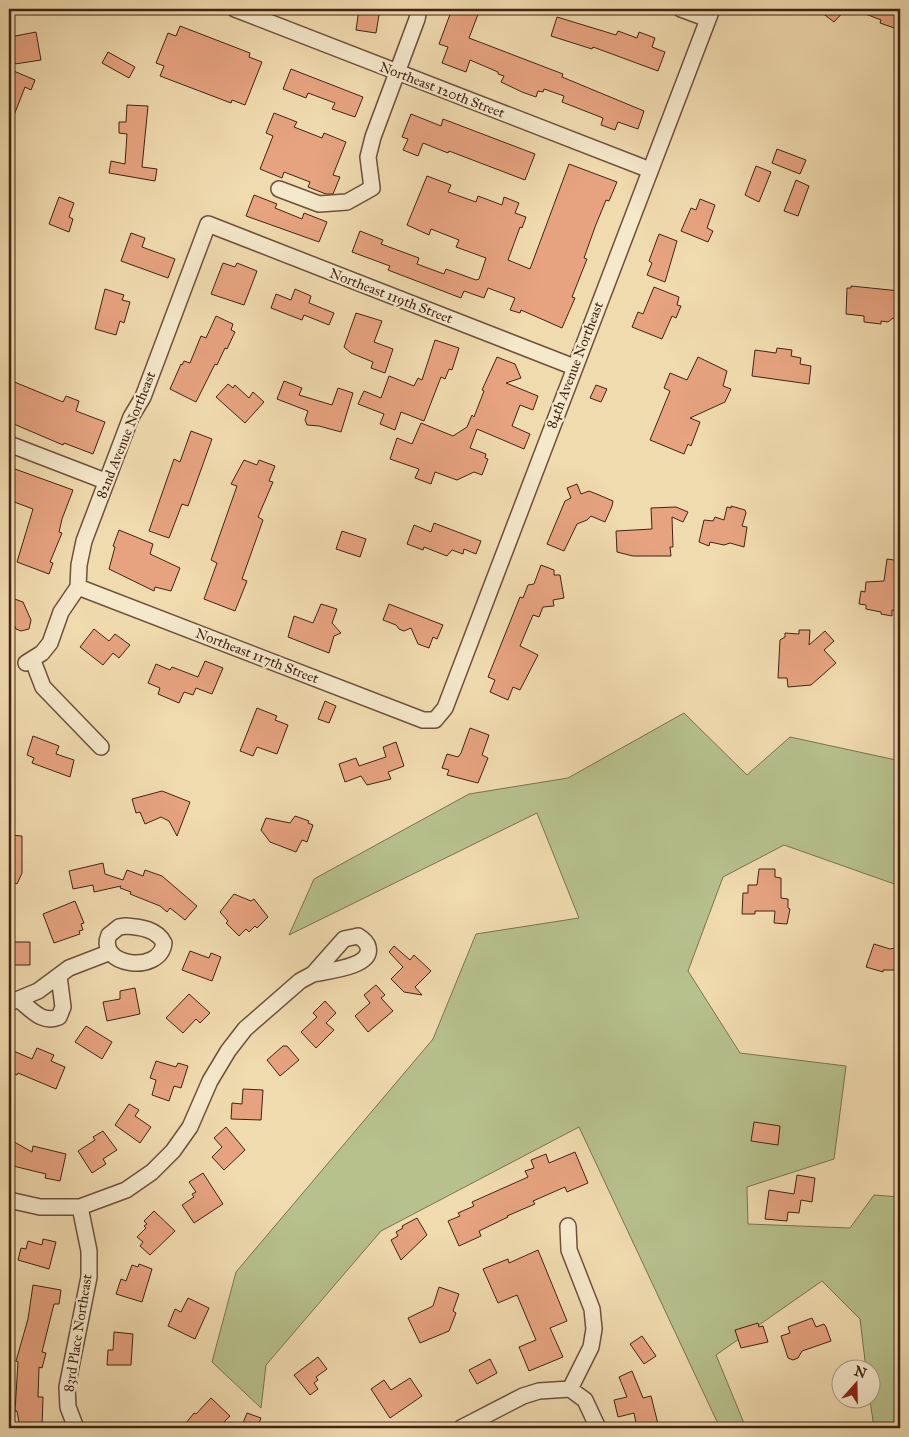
<svg xmlns="http://www.w3.org/2000/svg" width="909" height="1437" font-family="'IM FELL Great Primer',serif">
<rect width="100%" height="100%" fill="#f0dbaf"/>
<filter id="stains"><feTurbulence type="fractalNoise" baseFrequency=".004" numOctaves="4"/><feColorMatrix values="0 0 0 0 .2 0 0 0 0 .09 0 0 0 0 .02 0 0 0 .5 -.17"/></filter>
<radialGradient id="worn" r=".72"><stop offset=".6" stop-color="#630" stop-opacity="0"/><stop offset="1" stop-color="#630" stop-opacity=".3"/></radialGradient>
<path fill="#b7c18c" stroke="#7c7250" d="M684 713 747 775 790 737 896 760 900 766V886L784 845 723 877 688 971 740 1053 846 1066 834 1159 747 1187 748 1224 850 1228 874 1195 900 1197V1428H874L870 1400 872 1370 866 1369 860 1319 822 1281 716 1355 746 1428H720L579 1127 381 1231 266 1365 261 1408 212 1362 236 1272 433 1039 476 934 579 918 537 813 289 935 314 879 469 794 568 778Z"/>
<path fill="#e7a380" stroke="#412313" d="M359 9H380L376 33 356 30Z
M452 9H480L469 38 563 74 562 77 644 111 638 129 618 122 615 130 601 125 603 118 562 102 564 96 544 89 543 92 538 91 536 97 522 92 501 82 504 76 498 74V72L470 60 466 72 442 63 448 47 439 44Z
M817 9H846L834 22Z
M853 9H898L900 30 880 23 881 20Z
M557 17 616 35 618 31 637 38 639 32 655 38 652 47 665 52 658 71 593 47 592 49 551 36Z
M180 26 250 53 249 57 262 62 245 105 232 100 231 103 160 76 164 66 156 63 168 33 176 36Z
M36 32 41 60 15 64 10 37Z
M108 52 135 67 129 78 102 63Z
M9 69 35 80 31 90 25 87 9 128Z
M291 69 363 97 355 117 332 109 335 103 308 93 306 98 283 89Z
M127 105 148 106 142 167 157 169 155 181 109 173 111 161 125 164 127 134 119 133V122H126Z
M274 113 297 122 294 127 322 138 324 133 346 142 333 175 340 177 333 194H326L308 187 310 182 284 172 282 178 260 169 273 136 266 133Z
M411 114 441 126 443 119 535 154 525 180 449 151 448 153 423 143 418 156 403 150 408 139 402 137Z
M777 149 806 160 800 174 772 163Z
M569 164 617 182 609 201 606 200 595 227 584 258 587 259 572 297 575 298 562 328 521 310 520 313 510 310 515 298 488 288 484 298 464 291 461 298 388 270 390 266 352 252 360 231 383 240 381 244 419 258 417 264 444 274 446 269 476 280 479 279 486 258 456 247 459 240 431 229 429 235 407 225 427 176 451 185 448 192 476 202 478 196 502 205 504 197 519 203 515 213 526 217 522 228 520 227 508 260 530 269Z
M756 166 771 172 759 202 745 195Z
M796 180 809 186 798 216 784 211Z
M254 195 277 204 275 208 302 219 304 213 327 222 319 242 246 216Z
M59 197 74 203 69 217 73 219 69 232 49 224Z
M700 199 715 205 707 228 713 231 708 242 681 231 691 208 696 210Z
M131 233 145 238 142 247 175 259 168 278 121 261Z
M659 234 677 241 665 282 647 275 652 263 649 261Z
M223 263 235 267 237 263 257 271 244 305 211 294Z
M851 286 900 291V319L893 318 888 322 881 321V324L864 322V316L846 314 847 288H851Z
M654 287 679 297 677 305 681 306 676 318 672 316 662 339 632 327 638 312 643 314Z
M105 289 124 295 122 300 130 302 124 323 120 321 116 335 95 329Z
M295 289 311 296 309 303 334 313 329 325 304 315 302 320 271 308 276 294 291 300Z
M356 313 382 321 374 342 393 349 385 373 371 368 373 362 351 353 344 347Z
M216 316 233 324 231 330 235 332 227 349 225 348 217 365 215 364 196 402 170 389 181 364 182 365 184 361 190 363 201 336 206 338Z
M435 340 459 348 452 370 449 369 445 379 441 377 424 421 401 412 395 430 380 424 384 414 358 404 363 393 364 391 381 398 389 376 414 386 418 378 422 380Z
M777 348 792 350 791 356 801 358 800 364 811 366 809 384 752 376 755 350 776 353Z
M497 357 515 364 521 378 506 383 538 396 533 410 520 405 512 426 530 434 524 449 477 429 470 448 486 454 485 458 488 459 482 475 474 472 457 480 435 472 431 484 415 478 419 469 390 459 397 438 412 444 421 423 453 436 467 427 472 415 474 417 484 391 482 390Z
M698 357 727 371 723 386 731 389 725 402 690 418 700 422 691 446 688 444 684 454 650 440 670 391 664 388 670 373 687 380Z
M12 381 63 402 66 396 79 401 76 411 105 422 93 454 64 443 63 445 9 422V390Z
M284 381 302 388 299 395 332 405 338 388 353 393 341 432 319 426 307 425 305 420 308 411 277 399Z
M228 384 233 388 235 385 249 398 253 392 264 402 245 423 216 397Z
M596 385 607 389 601 402 590 398Z
M191 431 212 439 188 506 182 504 169 538 149 531 174 459 180 462Z
M244 460 257 465 259 460 275 466 269 481 273 482 258 517 263 520 242 579 247 581 235 611 204 599 217 563 211 560 237 486 231 484Z
M9 469 14 471 15 469 73 490 62 519 59 532 62 533 50 562 53 563 49 574 17 562 33 509 9 500Z
M577 484 581 494 589 491 599 495 613 501 612 506 605 522 591 516 587 520 577 524 564 551 547 544 565 501 571 498 567 488Z
M731 506 745 510 746 513 742 526 747 527 744 547 730 543 724 545 710 542 709 546 699 542 704 520 713 521 715 517 724 520 727 507 731 508Z
M676 507 688 512 683 522 672 517 673 547H670L671 556H633L617 552 616 531 652 529 651 508Z
M434 523 481 541 476 554 464 549 463 554 452 550 447 556 424 547 423 550 407 544 414 525 431 532Z
M119 530 153 544 150 554 180 568 171 591 155 587 154 591 109 569 115 547 113 546Z
M342 531 366 539 360 557 336 549Z
M887 559 900 561V611L892 610V616L881 614V612L866 609V605L859 604 861 591 865 592 866 582 884 581Z
M541 565 554 570V575H560L564 598 553 600 554 606 543 607 539 617 533 615 520 646 538 655 520 690 513 687 508 700 490 692 495 680 488 677 520 597 523 598 528 585 534 584Z
M9 597 23 602 31 620 29 629 21 631 16 629 13 623 9 625Z
M321 604 337 609 332 623 341 633 334 636 329 653 288 637 294 616 313 623Z
M389 604 443 625 437 639 433 637 429 648 418 644 411 628 404 631 399 629 396 625 383 620Z
M94 629 109 641 115 634 130 645 119 658 113 653 103 665 80 647Z
M799 630H810L809 645 825 631 834 641 824 650 836 663 811 685 788 687 787 678H778L780 640 785 637V633L799 634Z
M205 661 223 668 212 694 196 688 193 695 184 692 179 703 158 694 160 688 148 683 156 664 170 670 172 667 198 677Z
M325 701 336 706 329 723 318 719Z
M257 708 277 716 275 720 288 725 277 754 257 747 253 756 240 751Z
M470 728 489 735 482 755 488 758 478 783 447 775 449 770 442 768 447 754 458 757 461 753Z
M33 736 59 746 56 754 74 760 70 777 32 763 34 758 27 755Z
M396 742 404 766 388 772 391 779 367 785 361 776 345 782 339 764 356 758 359 766 386 757 383 747Z
M162 791 190 802 177 836 169 821 161 817 145 824 140 812 136 813 132 799Z
M295 816 309 821 308 823 313 825 307 842 302 840 296 852 270 842 261 830 266 818 290 823Z
M9 835 22 836V873L17 884 9 880Z
M103 863 105 874 123 880 127 870 143 876 145 870 162 876 197 906 185 920 170 908 167 912 160 906 130 894 131 892 120 888 121 886 94 892 93 885 73 889 69 871Z
M759 869H775V877L781 878V898L788 899V908L790 909 787 924 774 923 775 911H755V914H742L743 893H748V885H757Z
M234 894 251 901 254 899 268 917 257 928 255 926 249 932 246 929 239 936 226 923 228 921 220 912Z
M75 901 84 923 81 924 83 930 79 931 80 934 54 943 43 914Z
M9 942H30V965H9Z
M874 944 890 949 900 947V970H883V972L866 967Z
M394 946 410 960 414 955 431 971 415 987 422 995 404 992 391 979 403 967 389 952Z
M190 951 209 958 211 953 221 957 212 981 182 970Z
M376 985 385 995 381 998 393 1011 368 1032 355 1016 370 1003 364 995Z
M135 988 140 1014 107 1021 103 1002 120 999V991Z
M189 994 210 1013 200 1023 196 1019 183 1033 166 1018Z
M325 1001 336 1013 326 1023 334 1030 316 1048 301 1032 317 1017 313 1013Z
M86 1026 112 1042 102 1059 75 1042Z
M283 1046H287L299 1060 280 1076 267 1060Z
M37 1048 54 1055 51 1061 65 1067 56 1089 18 1073 17 1075 9 1072V1049L32 1059Z
M156 1061 176 1067 178 1063 188 1066 181 1088 174 1086 169 1101 152 1095 156 1080 150 1078Z
M243 1089 263 1090 261 1120 231 1119 232 1103 242 1104Z
M129 1104 139 1110 135 1116 151 1127 140 1143 115 1125Z
M754 1122 780 1126 778 1145 751 1141Z
M226 1127 245 1150 224 1170 212 1157 222 1147 214 1138Z
M103 1131 117 1150 103 1159 106 1164 92 1173 78 1151 95 1140 93 1137Z
M9 1139 32 1152 33 1146 66 1154 60 1181 45 1178 46 1174 9 1165Z
M575 1152 588 1183 567 1192 565 1187 533 1201 535 1204 507 1216 508 1217 479 1231 481 1236 459 1246 448 1221 460 1216 458 1213 474 1206 472 1202 528 1177 525 1171 534 1168 531 1160 546 1154 549 1163Z
M203 1173 223 1204 194 1223 182 1205 194 1197 192 1194 196 1192 189 1182Z
M797 1175 815 1178 812 1202 801 1200 799 1213 788 1212 787 1221 765 1219 769 1190 794 1194Z
M154 1211 175 1231 150 1255 140 1246 143 1242 137 1237 146 1228 144 1226 147 1224 144 1221Z
M417 1218 427 1235 401 1260 391 1240 398 1236 396 1232 403 1228 402 1226Z
M43 1239 56 1242 49 1269 18 1260 21 1248 26 1249 28 1241 42 1245Z
M538 1250 567 1321 550 1328 563 1357 529 1371 519 1347 536 1340 517 1295 498 1303 483 1269 508 1259 509 1263Z
M139 1264 152 1269 142 1302 116 1294 121 1279 126 1281 132 1265 138 1267Z
M33 1285 61 1290 59 1304H54L42 1352 46 1353 42 1368 39 1367 38 1397H43L42 1428H20L17 1411H15L18 1362 16 1361 28 1319Z
M439 1287 459 1294 453 1311 456 1313 449 1331 420 1343 408 1318 433 1306Z
M188 1298 209 1308 195 1339 168 1326 175 1309 181 1312Z
M812 1318 816 1327 824 1324 826 1327 831 1341 802 1351 798 1358 793 1360 788 1358 781 1336 790 1333 788 1327Z
M758 1323 759 1327 763 1326 768 1342 741 1348 735 1330Z
M114 1332 133 1334 131 1365H107L108 1350H113Z
M642 1336 656 1356 644 1364 630 1344Z
M318 1357 327 1369 316 1377 318 1380 314 1383 318 1389 310 1395 294 1375Z
M490 1359 497 1373 477 1384 469 1370Z
M632 1371 643 1398 651 1396 659 1428H637L634 1413 618 1417 614 1400 627 1397 619 1377Z
M410 1378 422 1396 390 1418 371 1389 384 1380 391 1390Z
M211 1398 230 1416 218 1428H182L194 1413 196 1414Z
M247 1413 261 1418 257 1428H241Z"/>
<g fill="none" stroke-linecap="round" stroke-linejoin="round">
<defs>
<path id="minor" d="M235 9 650 170
M681 9 708 19
M279 189 319 204 347 202 372 188 368 157 373 137 417 19 419 9
M9 444 105 481
M78 587 423 720H435L445 708 712 9
M33 661 43 687 101 747
M26 663 42 653 50 643 61 612 78 587 79 565 84 541 131 417 143 397 208 224 574 367
M126 926C140 927 157 929 164 943 160 975 96 966 109 935L119 927Z
M19 1000C32 1010 42 1024 59 1017L63 1007 59 976
M9 1003 38 991 69 968 108 953
M9 1200 40 1207H80L126 1190 152 1172 173 1151 190 1127 210 1081 228 1051 245 1029 300 981 313 974 344 939 358 936C363 939 367 942 368 947 373 967 327 971 313 974
M568 1226 569 1250 592 1309 594 1329 591 1347 570 1389
M570 1389 585 1400 598 1428
M76 1428 68 1407 67 1387 89 1277V1251L80 1207
M461 1428 523 1396 539 1391 570 1389"/>
</defs>
<use href="#minor" stroke="#6d513a" stroke-width="18"/>
<use href="#minor" stroke="#f5e8cb" stroke-width="15"/>
</g>
<g text-anchor="middle" dominant-baseline="central" stroke-width="4.5" stroke-linejoin="round" paint-order="stroke">
<g font-size="14" fill="#412313" stroke="#f5e8cb">
<text transform="translate(442 90) rotate(21)">Northeast 120th Street</text>
<text transform="translate(391 296) rotate(21)">Northeast 119th Street</text>
<text transform="translate(575 365) rotate(-69)">84th Avenue Northeast</text>
<text transform="translate(126 435) rotate(-68)">82nd Avenue Northeast</text>
<text transform="translate(257 656) rotate(21)">Northeast 117th Street</text>
<text transform="translate(78 1333) rotate(-81)">83rd Place Northeast</text>
</g>
</g>
<rect width="909" height="1437" fill="none" stroke="#f0dbaf" stroke-width="30"/>
<rect x="10" y="10" width="889" height="1417" fill="none" stroke="#412313" stroke-width="2.5"/>
<rect x="15" y="15" width="879" height="1407" fill="none" stroke="#412313"/>
<g transform="translate(856 1384) rotate(20)"><circle r="24" fill="#f5e8cb" stroke="#ad9981"/>
<path d="M0-4L9 19L0 12L-9 19Z" fill="#8f2418"/>
<text y="-8" font-size="14" font-weight="bold" text-anchor="middle" fill="#412313">N</text>
</g>
<rect width="100%" height="100%" filter="url(#stains)"/>
<rect width="100%" height="100%" fill="url(#worn)"/>
</svg>
